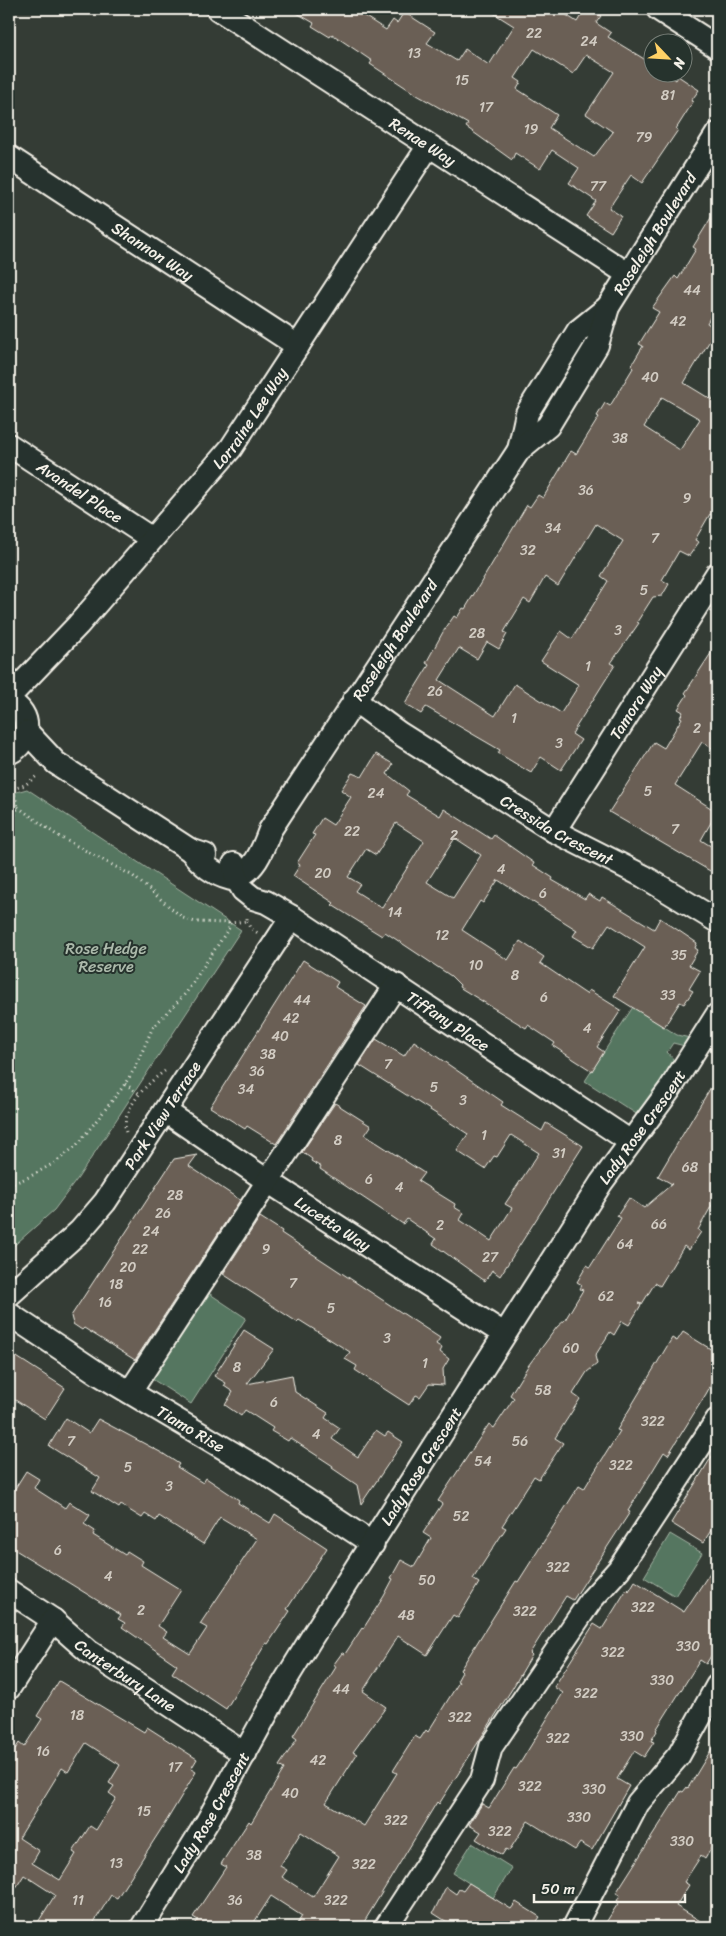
<svg xmlns="http://www.w3.org/2000/svg" width="726" height="1936" font-family="Sriracha,sans-serif">
<rect width="100%" height="100%" fill="#343c35"/>
<filter id="ink" filterUnits="userSpaceOnUse"><feTurbulence type="fractalNoise" baseFrequency=".02" numOctaves="2"/><feDisplacementMap in="SourceGraphic" scale="10" xChannelSelector="R" yChannelSelector="G"/><feConvolveMatrix kernelMatrix="1 2 1 2 8 2 1 2 1" color-interpolation-filters="sRGB"/></filter>
<g filter="url(#ink)">
<path fill="#557660" stroke="#a4b4a4" d="M27 789 241 930 78 1178 54 1210 9 1250V794Z
M633 1007 677 1035 690 1038 685 1046 673 1043 667 1052 675 1061 645 1108 638 1115 585 1081Z
M207 1292 246 1318 191 1404 152 1379Z
M670 1534 702 1553 675 1596 644 1577Z
M472 1843 512 1868 493 1898 453 1873Z"/>
<path fill="#6a5f54" stroke="#f4f1e8" fill-rule="evenodd" d="M290 9H353L386 30 393 20 397 23 404 12 435 32 427 43 457 61 465 49 489 65 514 26 487 9H557L577 22 585 9H589L601 16 596 23 611 33 608 37 654 65V72H664L676 80 678 76 699 90 691 101 693 102 676 129 678 130 642 183 631 175 609 208 621 216 611 232 586 216 596 201 569 183 579 168 552 150 540 169 515 153 512 160 466 127 468 124 417 95 370 64 372 61 332 34 330 37 312 26 314 23ZM534 49 573 74 586 55 614 72 586 114 613 132 594 157 549 128 557 115 517 89 521 82 515 78Z
M717 208V305L707 323 717 329 684 383 712 400 717 391V518L710 514 695 540 699 542 689 556 679 551 662 580 669 584 662 596 653 597 637 622 639 623 611 663 615 665 576 727 572 734 581 740 561 770 541 757 531 773 498 753 500 750 426 707 421 714 405 704 429 665 426 663 443 632 454 616 457 618 463 608 465 609 527 505 530 507 538 495 543 498 571 451 576 454 599 417 597 416 605 403 610 406 633 368 631 366 643 346 639 344 659 312 652 308 675 276 678 279 696 249 693 247ZM662 397 700 419 680 450 644 427ZM596 524 623 541 601 576 608 581 572 639 561 631 541 661 579 685 561 713 515 684 495 716 439 680 459 648 477 659 487 642 499 649 507 634 504 632 524 599 530 603 545 577 558 586Z
M717 644V751L702 742 675 785 717 812 701 840 717 850V875L609 812 654 742 664 748 682 718 680 717 683 712 678 709 687 695 685 693Z
M376 754 393 764 387 774 409 791 406 795 440 816 444 809 491 839 494 835 534 863 533 865 553 878 552 880 585 899 588 894 600 901 602 897 654 929 660 918 697 943 695 948 698 950 689 965 700 971 689 989 693 991 684 1004 680 1002 664 1027 614 996 645 947 609 924 593 948 573 936 577 930 498 880 483 903 480 901 462 930 508 960 520 941 544 957 540 963 586 994 589 990 621 1010 597 1047 604 1052 592 1071 553 1046 555 1043 528 1025 526 1028 459 987 460 985 451 976 385 932 382 936 348 915 332 905 334 903 293 876 300 865 297 863 315 835 312 834 322 818 333 825 351 797 341 790 352 773 362 777ZM396 823 424 841 382 908 355 891 360 884 348 877 366 849 376 855ZM455 838 481 855 453 898 427 882Z
M303 960 338 982 335 987 366 1006 276 1144 247 1126 245 1129 210 1107Z
M376 1039 404 1056 414 1041 503 1102 501 1105 542 1131 546 1123 583 1146 500 1276 492 1270 485 1281 433 1244 436 1239 407 1219 403 1224 320 1169 321 1167 311 1161 312 1159 302 1152 335 1103 371 1126 365 1135 424 1173 418 1181 455 1204 454 1207 464 1213 460 1220 491 1241 512 1208 505 1204 539 1153 511 1135 497 1157 494 1156 485 1169 457 1151 468 1134 359 1065Z
M717 1077V1196L698 1230 701 1232 689 1250 684 1246 660 1286 655 1283 642 1304 638 1303 641 1305 629 1325 622 1321 614 1335 610 1332 595 1356 597 1364 587 1372 573 1394 580 1399 555 1438 563 1443 539 1479 534 1476 502 1526 506 1528 473 1579 479 1583 458 1618 453 1615 427 1655 398 1636 363 1691 386 1707 353 1752 357 1754 326 1803 364 1826 397 1773 393 1771 415 1736 420 1739 426 1730 428 1732 459 1682 457 1681 462 1672 460 1670 516 1581 518 1582 579 1486 584 1489 590 1479 620 1431 617 1430 672 1338 677 1341 683 1332 717 1353V1374L706 1394 668 1455 664 1452 628 1511 630 1512 573 1600 566 1596 530 1653 532 1655 512 1689 439 1804 437 1802 361 1927H295L302 1916 271 1896 251 1927H193L198 1920 193 1917 226 1867 221 1864 249 1821 251 1823 284 1769 279 1766 297 1739 293 1736 336 1667 334 1664 342 1653 345 1654 362 1628 363 1629 384 1596 393 1579 391 1578 401 1560 414 1567 431 1538 423 1533 442 1504 438 1501 489 1424 494 1428 514 1398 510 1395 528 1366 557 1327 565 1320 583 1290 580 1289 582 1285 577 1282 587 1265 590 1267 621 1218 617 1216 629 1198 644 1208 672 1184 658 1176ZM301 1832 339 1856 313 1897 282 1877 287 1870 280 1866Z
M197 1155 189 1166 240 1200 135 1360 84 1328 82 1330 73 1324 71 1316 174 1159Z
M260 1217 282 1231 281 1233 440 1338 436 1344 442 1348 440 1352 449 1359 443 1369 444 1385 429 1384 420 1397 416 1395 409 1405 355 1370 357 1366 345 1359 350 1352 299 1320 297 1322 223 1274Z
M244 1330 274 1349 247 1384 292 1375 295 1392 328 1413 325 1418 340 1428 332 1439 358 1457 376 1430 385 1436 388 1432 403 1442 361 1504 357 1485 332 1468 333 1466 290 1438 288 1441 271 1431 273 1428 245 1410 241 1416 225 1405 233 1392 224 1386 226 1383 214 1376Z
M9 1352 65 1388 45 1419 9 1396Z
M66 1418 89 1433 98 1419 162 1453 179 1464 177 1467 203 1483 206 1478 239 1500 238 1503 270 1523 275 1514 327 1548 287 1609 290 1611 268 1644 266 1643 226 1709 172 1673 177 1665 122 1627 125 1623 118 1619 121 1615 9 1546V1498L26 1471 39 1479 34 1488 65 1508 69 1502 90 1515 84 1524 95 1531 93 1535 125 1555 127 1551 143 1561 141 1565 181 1590 158 1626 167 1632 163 1637 190 1654 207 1628 200 1624 257 1539 220 1517 203 1544 159 1516 156 1521 145 1514 142 1518 121 1505 119 1508 92 1491 100 1478 49 1446Z
M717 1448V1521L703 1543 671 1523Z
M717 1562V1646L706 1664 700 1660 656 1730 657 1731 651 1741 654 1742 644 1757 634 1751 617 1779 629 1786 592 1850 580 1843 575 1850 528 1821 509 1851 506 1849 502 1855 476 1839 481 1832 469 1825 482 1804 489 1808 514 1768 516 1769 522 1760 563 1693 554 1687 594 1624 602 1629 627 1589 629 1591 635 1581 684 1612Z
M59 1681 144 1732 147 1727 197 1759 191 1769 196 1772 167 1820 117 1898 111 1895 91 1927H35L55 1895 24 1875 9 1899V1759L19 1743 24 1747 42 1719 37 1716ZM86 1743 120 1765 109 1783 114 1786 109 1793 116 1798 96 1830 90 1826 73 1852 76 1854 60 1880 32 1863 39 1851 19 1838 62 1768 68 1772Z
M717 1740V1838L705 1859 701 1856 684 1882 689 1885 676 1906 710 1927H603L619 1902 617 1901 620 1895 616 1893 681 1791 683 1792 687 1787 688 1788Z
M469 1883 511 1909 516 1902 540 1917 533 1927H455L433 1913 446 1887 456 1894 459 1889 463 1891Z"/>
<g fill="none" stroke-linecap="round" stroke-linejoin="round">
<defs>
<g id="minor">
<path id="s1" d="M218 9 628 274"/>
<path d="M658 9 717 47"/>
<path id="s2" d="M9 157 298 346"/>
<path id="s3" d="M9 445 152 539"/>
<path d="M519 450 527 413 578 331 608 307"/>
<path id="s4" d="M9 697 78 625 231 448 428 147"/>
<path id="s5" d="M354 700 399 733 554 831 643 876 717 921"/>
<path d="M9 702C33 712 31 743 9 753"/>
<path d="M27 732 56 763 190 850 205 855"/>
<path id="s6" d="M554 831 717 574"/>
<path id="s7" d="M190 850C202 865 213 874 231 879 254 874 263 849 270 830L519 450 548 426 597 345 608 307 717 134"/>
<path id="s8" d="M234 864 236 878 243 890 253 898 266 902 292 917 631 1142"/>
<path id="s9" d="M165 1111 266 1180 504 1334"/>
<path id="s10" d="M9 1295 80 1231 105 1202 292 917"/>
<path id="s11" d="M9 1314 99 1374 261 1470 373 1544"/>
<path d="M130 1392 396 985"/>
<path id="s12" d="M9 1591 53 1620 88 1651 245 1754"/>
<path d="M9 1688 53 1620"/>
<path id="s13" d="M142 1927 207 1822 279 1691 312 1637 601 1183 670 1089 717 1015"/>
<path d="M386 1927 482 1780 491 1747 591 1600 619 1569 717 1420"/>
<path d="M574 1927 638 1803 679 1755 717 1686"/>
</g>
</defs>
<use href="#minor" stroke="#f4f1e8" stroke-width="26"/>
<path stroke="#f4f1e8" stroke-width="3" stroke-dasharray="1 4" stroke-linecap="butt" d="M9 789H13L18 807 9 829
M13 789 25 785 38 775
M18 807 58 836 133 876 183 918 195 922 230 923
M247 921 250 928 258 933
M125 1084 140 1094
M126 1132C120 1110 148 1082 165 1071
M9 1185 29 1177 56 1162 77 1145 123 1087 135 1068 153 1027 186 993 229 928 230 923 247 921V917
M9 1260 18 1259"/>
<use href="#minor" stroke="#26332d" stroke-width="22"/>
</g>
</g>
<g text-anchor="middle" dominant-baseline="central" stroke-width="4" stroke-linejoin="round" paint-order="stroke">
<g font-size="14" fill="#d2ccc3">
<text x="534" y="33">22</text>
<text x="589" y="41">24</text>
<text x="414" y="53">13</text>
<text x="462" y="80">15</text>
<text x="668" y="95">81</text>
<text x="486" y="107">17</text>
<text x="531" y="129">19</text>
<text x="644" y="137">79</text>
<text x="598" y="186">77</text>
<text x="692" y="290">44</text>
<text x="678" y="321">42</text>
<text x="650" y="377">40</text>
<text x="620" y="438">38</text>
<text x="586" y="490">36</text>
<text x="687" y="498">9</text>
<text x="553" y="528">34</text>
<text x="655" y="538">7</text>
<text x="528" y="550">32</text>
<text x="644" y="590">5</text>
<text x="618" y="630">3</text>
<text x="477" y="633">28</text>
<text x="588" y="666">1</text>
<text x="435" y="691">26</text>
<text x="514" y="718">1</text>
<text x="697" y="728">2</text>
<text x="559" y="743">3</text>
<text x="648" y="791">5</text>
<text x="376" y="793">24</text>
<text x="675" y="829">7</text>
<text x="352" y="831">22</text>
<text x="454" y="835">2</text>
<text x="501" y="869">4</text>
<text x="323" y="873">20</text>
<text x="543" y="893">6</text>
<text x="395" y="912">14</text>
<text x="442" y="935">12</text>
<text x="679" y="955">35</text>
<text x="476" y="965">10</text>
<text x="515" y="975">8</text>
<text x="668" y="995">33</text>
<text x="544" y="997">6</text>
<text x="302" y="1000">44</text>
<text x="291" y="1018">42</text>
<text x="587" y="1028">4</text>
<text x="280" y="1036">40</text>
<text x="268" y="1054">38</text>
<text x="388" y="1064">7</text>
<text x="257" y="1071">36</text>
<text x="434" y="1087">5</text>
<text x="246" y="1089">34</text>
<text x="463" y="1100">3</text>
<text x="484" y="1135">1</text>
<text x="338" y="1140">8</text>
<text x="559" y="1153">31</text>
<text x="690" y="1167">68</text>
<text x="369" y="1179">6</text>
<text x="399" y="1187">4</text>
<text x="175" y="1195">28</text>
<text x="163" y="1213">26</text>
<text x="659" y="1224">66</text>
<text x="440" y="1225">2</text>
<text x="151" y="1231">24</text>
<text x="625" y="1244">64</text>
<text x="140" y="1249">22</text>
<text x="266" y="1249">9</text>
<text x="490" y="1257">27</text>
<text x="128" y="1267">20</text>
<text x="293" y="1283">7</text>
<text x="116" y="1284">18</text>
<text x="606" y="1296">62</text>
<text x="105" y="1302">16</text>
<text x="331" y="1308">5</text>
<text x="387" y="1338">3</text>
<text x="571" y="1348">60</text>
<text x="425" y="1363">1</text>
<text x="237" y="1367">8</text>
<text x="543" y="1390">58</text>
<text x="274" y="1402">6</text>
<text x="653" y="1421">322</text>
<text x="316" y="1434">4</text>
<text x="71" y="1441">7</text>
<text x="520" y="1441">56</text>
<text x="483" y="1461">54</text>
<text x="621" y="1465">322</text>
<text x="128" y="1467">5</text>
<text x="169" y="1486">3</text>
<text x="461" y="1516">52</text>
<text x="58" y="1550">6</text>
<text x="558" y="1567">322</text>
<text x="108" y="1576">4</text>
<text x="427" y="1580">50</text>
<text x="643" y="1607">322</text>
<text x="141" y="1610">2</text>
<text x="525" y="1611">322</text>
<text x="406" y="1615">48</text>
<text x="688" y="1646">330</text>
<text x="613" y="1652">322</text>
<text x="662" y="1680">330</text>
<text x="341" y="1689">44</text>
<text x="586" y="1693">322</text>
<text x="77" y="1715">18</text>
<text x="460" y="1717">322</text>
<text x="632" y="1736">330</text>
<text x="558" y="1738">322</text>
<text x="43" y="1751">16</text>
<text x="318" y="1760">42</text>
<text x="175" y="1767">17</text>
<text x="530" y="1786">322</text>
<text x="594" y="1789">330</text>
<text x="290" y="1793">40</text>
<text x="144" y="1811">15</text>
<text x="579" y="1817">330</text>
<text x="396" y="1820">322</text>
<text x="500" y="1831">322</text>
<text x="682" y="1841">330</text>
<text x="254" y="1855">38</text>
<text x="116" y="1863">13</text>
<text x="364" y="1864">322</text>
<text x="78" y="1900">11</text>
<text x="235" y="1900">36</text>
<text x="336" y="1900">322</text>
</g>
<g font-size="16" fill="#f4f1e8" stroke="#26332d">
<text stroke="none"><textPath href="#s1" startOffset="244">Renae Way</textPath></text>
<text stroke="none"><textPath href="#s7" startOffset="830">Roseleigh Boulevard</textPath></text>
<text stroke="none"><textPath href="#s2" startOffset="172">Shannon Way</textPath></text>
<text stroke="none"><textPath href="#s4" startOffset="369">Lorraine Lee Way</textPath></text>
<text stroke="none"><textPath href="#s3" startOffset="85">Avandel Place</textPath></text>
<text stroke="none"><textPath href="#s7" startOffset="344">Roseleigh Boulevard</textPath></text>
<text stroke="none"><textPath href="#s6" startOffset="152">Tamora Way</textPath></text>
<text stroke="none"><textPath href="#s5" startOffset="241">Cressida Crescent</textPath></text>
<text stroke="none"><textPath href="#s8" startOffset="272">Tiffany Place</textPath></text>
<text stroke="none"><textPath href="#s10" startOffset="238">Park View Terrace</textPath></text>
<text stroke="none"><textPath href="#s13" startOffset="944">Lady Rose Crescent</textPath></text>
<text stroke="none"><textPath href="#s9" startOffset="202">Lucetta Way</textPath></text>
<text stroke="none"><textPath href="#s11" startOffset="215">Tiamo Rise</textPath></text>
<text stroke="none"><textPath href="#s13" startOffset="539">Lady Rose Crescent</textPath></text>
<text stroke="none"><textPath href="#s12" startOffset="144">Canterbury Lane</textPath></text>
<text stroke="none"><textPath href="#s13" startOffset="134">Lady Rose Crescent</textPath></text>
</g>
<g font-size="16" fill="#acbaab" stroke="#26332d">
<text x="106" y="948">Rose Hedge<tspan x="106" dy="18">Reserve</tspan></text>
</g>
</g>
<rect width="726" height="1936" fill="none" stroke="#26332d" stroke-width="30"/>
<rect x="15" y="15" width="696" height="1906" fill="none" stroke="#f4f1e8" stroke-width="2" filter="url(#ink)"/>
<g transform="translate(668 58) rotate(115)"><circle r="24" fill="#26332d" stroke="#787f78"/>
<path d="M0-4L9 19L0 12L-9 19Z" fill="#ffd166"/>
<text y="-8" font-size="14" font-weight="bold" text-anchor="middle" fill="#f4f1e8">N</text>
</g>
<path d="M534 1894v8h151v-8" fill="none" stroke="#f4f1e8" stroke-width="2.5"/>
<text x="541" y="1894" font-size="15" fill="#f4f1e8" stroke="#26332d" stroke-width="4" paint-order="stroke">50 m</text>
</svg>
